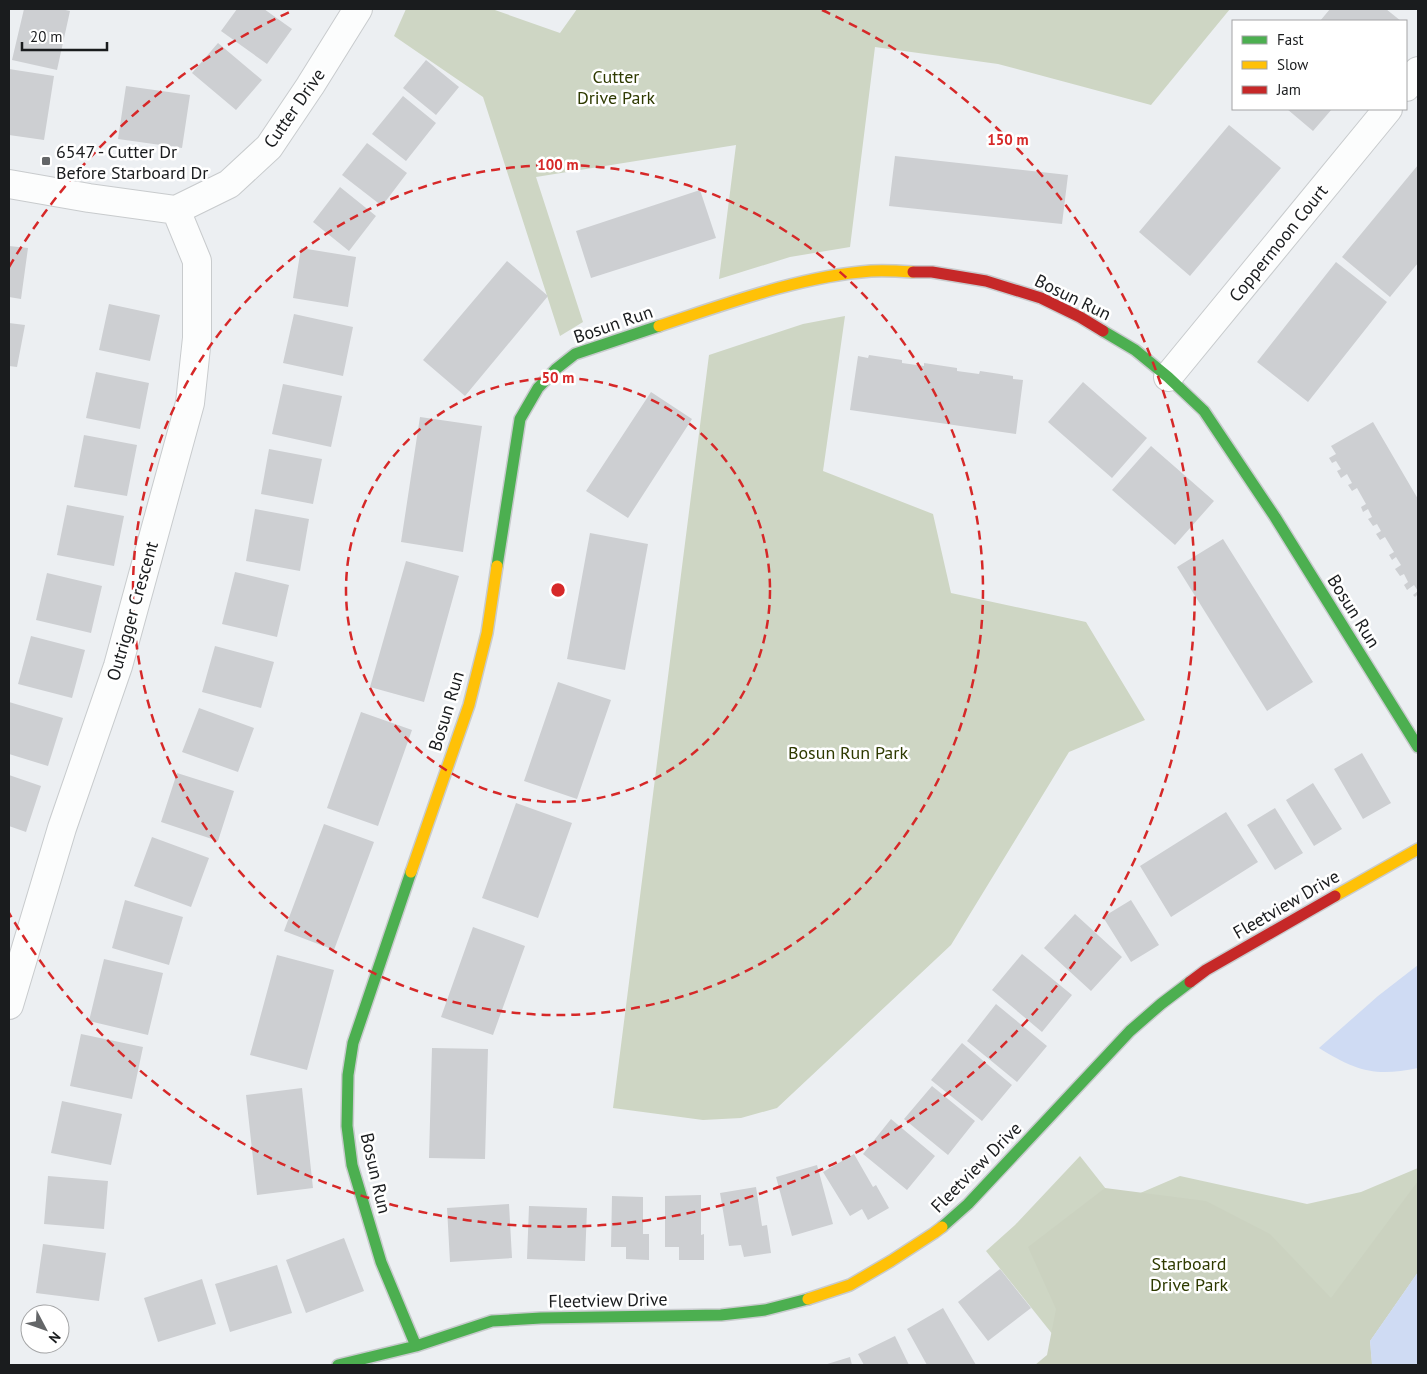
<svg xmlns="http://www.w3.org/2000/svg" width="1427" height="1374" font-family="'PT Sans',sans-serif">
<rect width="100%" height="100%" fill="#eceff2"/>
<path fill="#ced6c4" d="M406 9H492L560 33 577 9H1230L1151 105 998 64 875 47 850 247 790 257 719 279 736 145 536 177 583 322 560 336 483 97 394 36Z
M845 316 823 471 933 514 951 593 1086 622 1145 720 1069 752 951 945 777 1108 741 1118 703 1120 613 1108 709 355 803 324Z
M1080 1156 1117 1203 1180 1176 1307 1204 1361 1192 1418 1168V1272L1370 1341 1372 1365H1077L986 1251 1015 1225Z"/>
<path fill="#cbd2c0" d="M1418 1181V1272L1370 1341 1372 1365H1035L1047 1355 1056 1309 1028 1247 1105 1188 1206 1201 1270 1234 1331 1298Z"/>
<path fill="#cfdbf3" d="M1418 965V1068C1375 1077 1356 1071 1319 1048L1378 996Z
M1418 1272V1365H1372L1370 1341Z"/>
<path fill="#cdcfd2" d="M24 9H61L70 11 57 70 12 60Z
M237 9H264L292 29 267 64 221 31Z
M1330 9H1386L1401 21H1320Z
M218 43 262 80 236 110 192 73Z
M426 60 459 87 436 115 403 88Z
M9 69 54 76 44 140 9 135Z
M126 86 190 95 182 148 118 139Z
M403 96 436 123 406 161 372 134Z
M1287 109H1332L1313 131Z
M1229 125 1281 168 1190 276 1139 232Z
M367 143 407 173 382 206 342 175Z
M895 156 1068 175 1062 224 889 206Z
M1418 165V263L1390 297 1342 257Z
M340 187 376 216 349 251 313 222Z
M700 190 716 238 591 278 576 231Z
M9 246 28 248 21 299 9 297Z
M301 248 356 257 348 307 293 298Z
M507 261 548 296 465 396 423 360Z
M1336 262 1387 302 1308 402 1257 362Z
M109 304 160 315 150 361 99 350Z
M294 314 353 327 343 376 283 363Z
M9 323 25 325 17 367 9 366Z
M869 355 902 360V363L924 366V363L957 368V371L979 374 980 371 1013 376V379L1023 380 1016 434 850 410 858 356 868 358Z
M96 372 149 383 140 429 86 418Z
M1083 382 1147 438 1112 478 1048 422Z
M283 384 342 396 331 447 272 434Z
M651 392 692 419 628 518 586 491Z
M420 417 482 426 463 552 401 542Z
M1373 422 1418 499V594L1415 597 1413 595 1418 591 1414 585 1407 590 1404 585 1408 582 1404 574 1400 576 1395 569 1401 565 1396 557 1392 560 1389 555 1394 552 1385 537 1380 540 1376 534 1381 531 1377 524 1373 526 1368 519 1372 517 1368 509 1363 512 1361 507 1366 504 1357 488 1352 491 1348 485 1352 483 1347 474 1341 478 1337 471 1341 469 1336 461 1332 463 1329 458 1336 454 1331 446Z
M84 435 137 445 127 496 74 487Z
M1151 446 1214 501 1175 545 1112 490Z
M269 449 322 459 313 504 261 494Z
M67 505 124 516 114 566 57 555Z
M255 509 309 519 300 571 246 561Z
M590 533 648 544 625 670 567 659Z
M1223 539 1313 682 1267 711 1177 567Z
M406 561 459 576 424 702 370 687Z
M235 572 289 585 277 637 222 624Z
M47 573 102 586 91 633 36 620Z
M31 636 85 650 72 698 18 684Z
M215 646 274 662 261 708 202 692Z
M558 682 611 700 577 799 524 781Z
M9 702 63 718 48 766 9 754Z
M199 708 254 728 238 772 182 752Z
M361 712 412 730 378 826 327 808Z
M1362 753 1391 803 1363 819 1334 769Z
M177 773 234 791 218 841 161 822Z
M9 775 41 786 26 832 9 826Z
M1313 783 1342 829 1314 846 1286 800Z
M516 803 572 823 538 918 482 898Z
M1275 808 1303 853 1275 870 1247 825Z
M1226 812 1258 862 1171 917 1140 866Z
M324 824 374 842 334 950 284 931Z
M152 837 209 858 191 907 134 886Z
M125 900 183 917 169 965 112 948Z
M1131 900 1159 945 1131 962 1103 917Z
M1075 914 1122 957 1091 991 1044 948Z
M473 927 525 946 493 1035 441 1017Z
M1022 954 1072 995 1042 1032 992 990Z
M277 955 334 970 307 1070 250 1055Z
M104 959 163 973 148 1035 89 1021Z
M996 1004 1047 1046 1017 1082 967 1041Z
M81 1034 143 1047 132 1099 70 1086Z
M962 1043 1012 1085 982 1121 931 1080Z
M432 1048 488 1049 485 1159 429 1158Z
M932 1086 975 1121 948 1155 904 1119Z
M302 1088 313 1188 257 1195 246 1095Z
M62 1101 122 1114 111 1165 51 1153Z
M891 1119 935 1156 907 1190 863 1154Z
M854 1154 873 1187 876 1185 889 1208 868 1220 862 1209 850 1216 823 1172Z
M817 1165 833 1224 792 1236 776 1177Z
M48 1176 108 1181 104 1229 44 1224Z
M756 1187 762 1226 767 1225 771 1253 744 1257 741 1245 729 1246 720 1193Z
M701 1195V1235L704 1234V1260H679V1247H665V1196Z
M612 1196 643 1197V1234H649V1260L626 1259V1247H611Z
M509 1204 512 1258 450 1262 447 1208Z
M529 1206 587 1208 585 1261 527 1259Z
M344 1238 364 1291 306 1313 286 1260Z
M43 1244 106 1253 99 1301 36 1293Z
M277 1265 292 1313 230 1332 215 1284Z
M1000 1269 1031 1308 988 1341 958 1302Z
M202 1279 216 1324 158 1342 144 1298Z
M943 1308 976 1365H927L907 1329Z
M895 1336 909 1365H864L858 1354Z
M850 1357 852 1365H824Z"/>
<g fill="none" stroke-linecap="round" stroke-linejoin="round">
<defs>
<path id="street" d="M1406 87 1418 71
M9 184 89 198 176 210 229 184 269 147 310 86 358 9
M1168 377 1388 109
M9 1005 62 828 118 666 190 403 197 338V261L176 210"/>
<path id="fast" d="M1103 331 1135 350 1168 377 1204 411 1275 517 1418 747
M497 566 520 419 538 388 556 369 575 354 659 326
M411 872 353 1043 348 1075 347 1126 352 1165 381 1262 416 1346
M942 1227 968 1204 1130 1031 1161 1004 1190 982
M338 1365 416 1346 492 1321 541 1318 721 1315 765 1310 808 1299"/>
<path id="slow" d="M659 326C726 304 801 276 871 271 885 270 899 271 913 272
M411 872 469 705 487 633 497 566
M1335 896 1418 849
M808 1299 850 1285 891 1261 934 1233 942 1227"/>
<path id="jam" d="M913 272H932L986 281 1041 298 1080 317 1103 331
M1190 982 1206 970 1335 896"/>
</defs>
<use href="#street" stroke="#c8cbcd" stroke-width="30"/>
<use href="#fast" stroke="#c8cbcd" stroke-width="14"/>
<use href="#slow" stroke="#c8cbcd" stroke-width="14"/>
<use href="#jam" stroke="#c8cbcd" stroke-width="14"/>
<use href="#street" stroke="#fcfdfd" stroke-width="28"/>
<use href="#fast" stroke="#4caf50" stroke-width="11"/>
<use href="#slow" stroke="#ffc107" stroke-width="11"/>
<use href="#jam" stroke="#c62828" stroke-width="11"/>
</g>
<g fill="none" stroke="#d62828" stroke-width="2.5" stroke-dasharray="9 6">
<circle cx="558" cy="590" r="212"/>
<circle cx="558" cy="590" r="425"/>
<path d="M9 267A637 637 0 0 1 294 10M822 10A637 637 0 1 1 9 913"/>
</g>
<rect fill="#646668" stroke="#fff" stroke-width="2" x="41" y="156" width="10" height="10" rx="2.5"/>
<g text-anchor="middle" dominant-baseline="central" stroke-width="5" stroke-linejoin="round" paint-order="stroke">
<g font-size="18" fill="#2e3a00" stroke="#fff">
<text x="616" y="76">Cutter<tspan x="616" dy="21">Drive Park</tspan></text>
<text x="848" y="752">Bosun Run Park</text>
<text x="1189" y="1263">Starboard<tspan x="1189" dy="21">Drive Park</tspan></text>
</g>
<g font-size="18" fill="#1a1c1e" stroke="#fff">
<text transform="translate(294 108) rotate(-55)">Cutter Drive</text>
<text transform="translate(1278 243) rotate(-51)">Coppermoon Court</text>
<text transform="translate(1073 297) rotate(26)">Bosun Run</text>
<text transform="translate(613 324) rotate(-19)">Bosun Run</text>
<text transform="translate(132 611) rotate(-74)">Outrigger Crescent</text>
<text transform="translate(1354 611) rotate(58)">Bosun Run</text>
<text transform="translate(446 711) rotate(-73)">Bosun Run</text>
<text transform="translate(1286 904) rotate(-30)">Fleetview Drive</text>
<text transform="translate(976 1167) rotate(-45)">Fleetview Drive</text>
<text transform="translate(376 1173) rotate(77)">Bosun Run</text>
<text transform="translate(608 1300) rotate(-1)">Fleetview Drive</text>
</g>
<g font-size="18" fill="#1a1c1e" stroke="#fff" text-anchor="start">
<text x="56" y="151">6547 - Cutter Dr<tspan x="56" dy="21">Before Starboard Dr</tspan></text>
</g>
</g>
<circle cx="558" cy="590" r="8" fill="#d62828" stroke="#fff" stroke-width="2.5"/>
<g font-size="15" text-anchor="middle" font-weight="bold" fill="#d62828" stroke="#fff" stroke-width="5" stroke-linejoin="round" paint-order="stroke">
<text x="1008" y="145">150 m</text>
<text x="558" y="170">100 m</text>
<text x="558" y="383">50 m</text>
</g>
<rect width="1427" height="1374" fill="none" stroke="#1a1c1e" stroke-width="20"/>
<rect x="1232" y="20" width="175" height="90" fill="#ffffff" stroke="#a3a4a5"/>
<rect x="1242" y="36" width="25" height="8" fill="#4caf50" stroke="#a3a4a5"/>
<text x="1277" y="45" font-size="15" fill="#1a1c1e">Fast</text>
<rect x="1242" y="61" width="25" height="8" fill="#ffc107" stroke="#a3a4a5"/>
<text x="1277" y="70" font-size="15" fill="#1a1c1e">Slow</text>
<rect x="1242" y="86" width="25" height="8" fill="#c62828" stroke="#a3a4a5"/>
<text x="1277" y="95" font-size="15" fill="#1a1c1e">Jam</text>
<g transform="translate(45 1329) rotate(131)"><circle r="24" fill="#ffffff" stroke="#a3a4a5"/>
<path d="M0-4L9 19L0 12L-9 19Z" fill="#646668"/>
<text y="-8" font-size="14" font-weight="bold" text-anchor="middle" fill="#1a1c1e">N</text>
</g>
<path d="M22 42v8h85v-8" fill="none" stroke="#1a1c1e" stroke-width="2.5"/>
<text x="30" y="42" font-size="15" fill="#1a1c1e" stroke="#ffffff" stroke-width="4" paint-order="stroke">20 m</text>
</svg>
